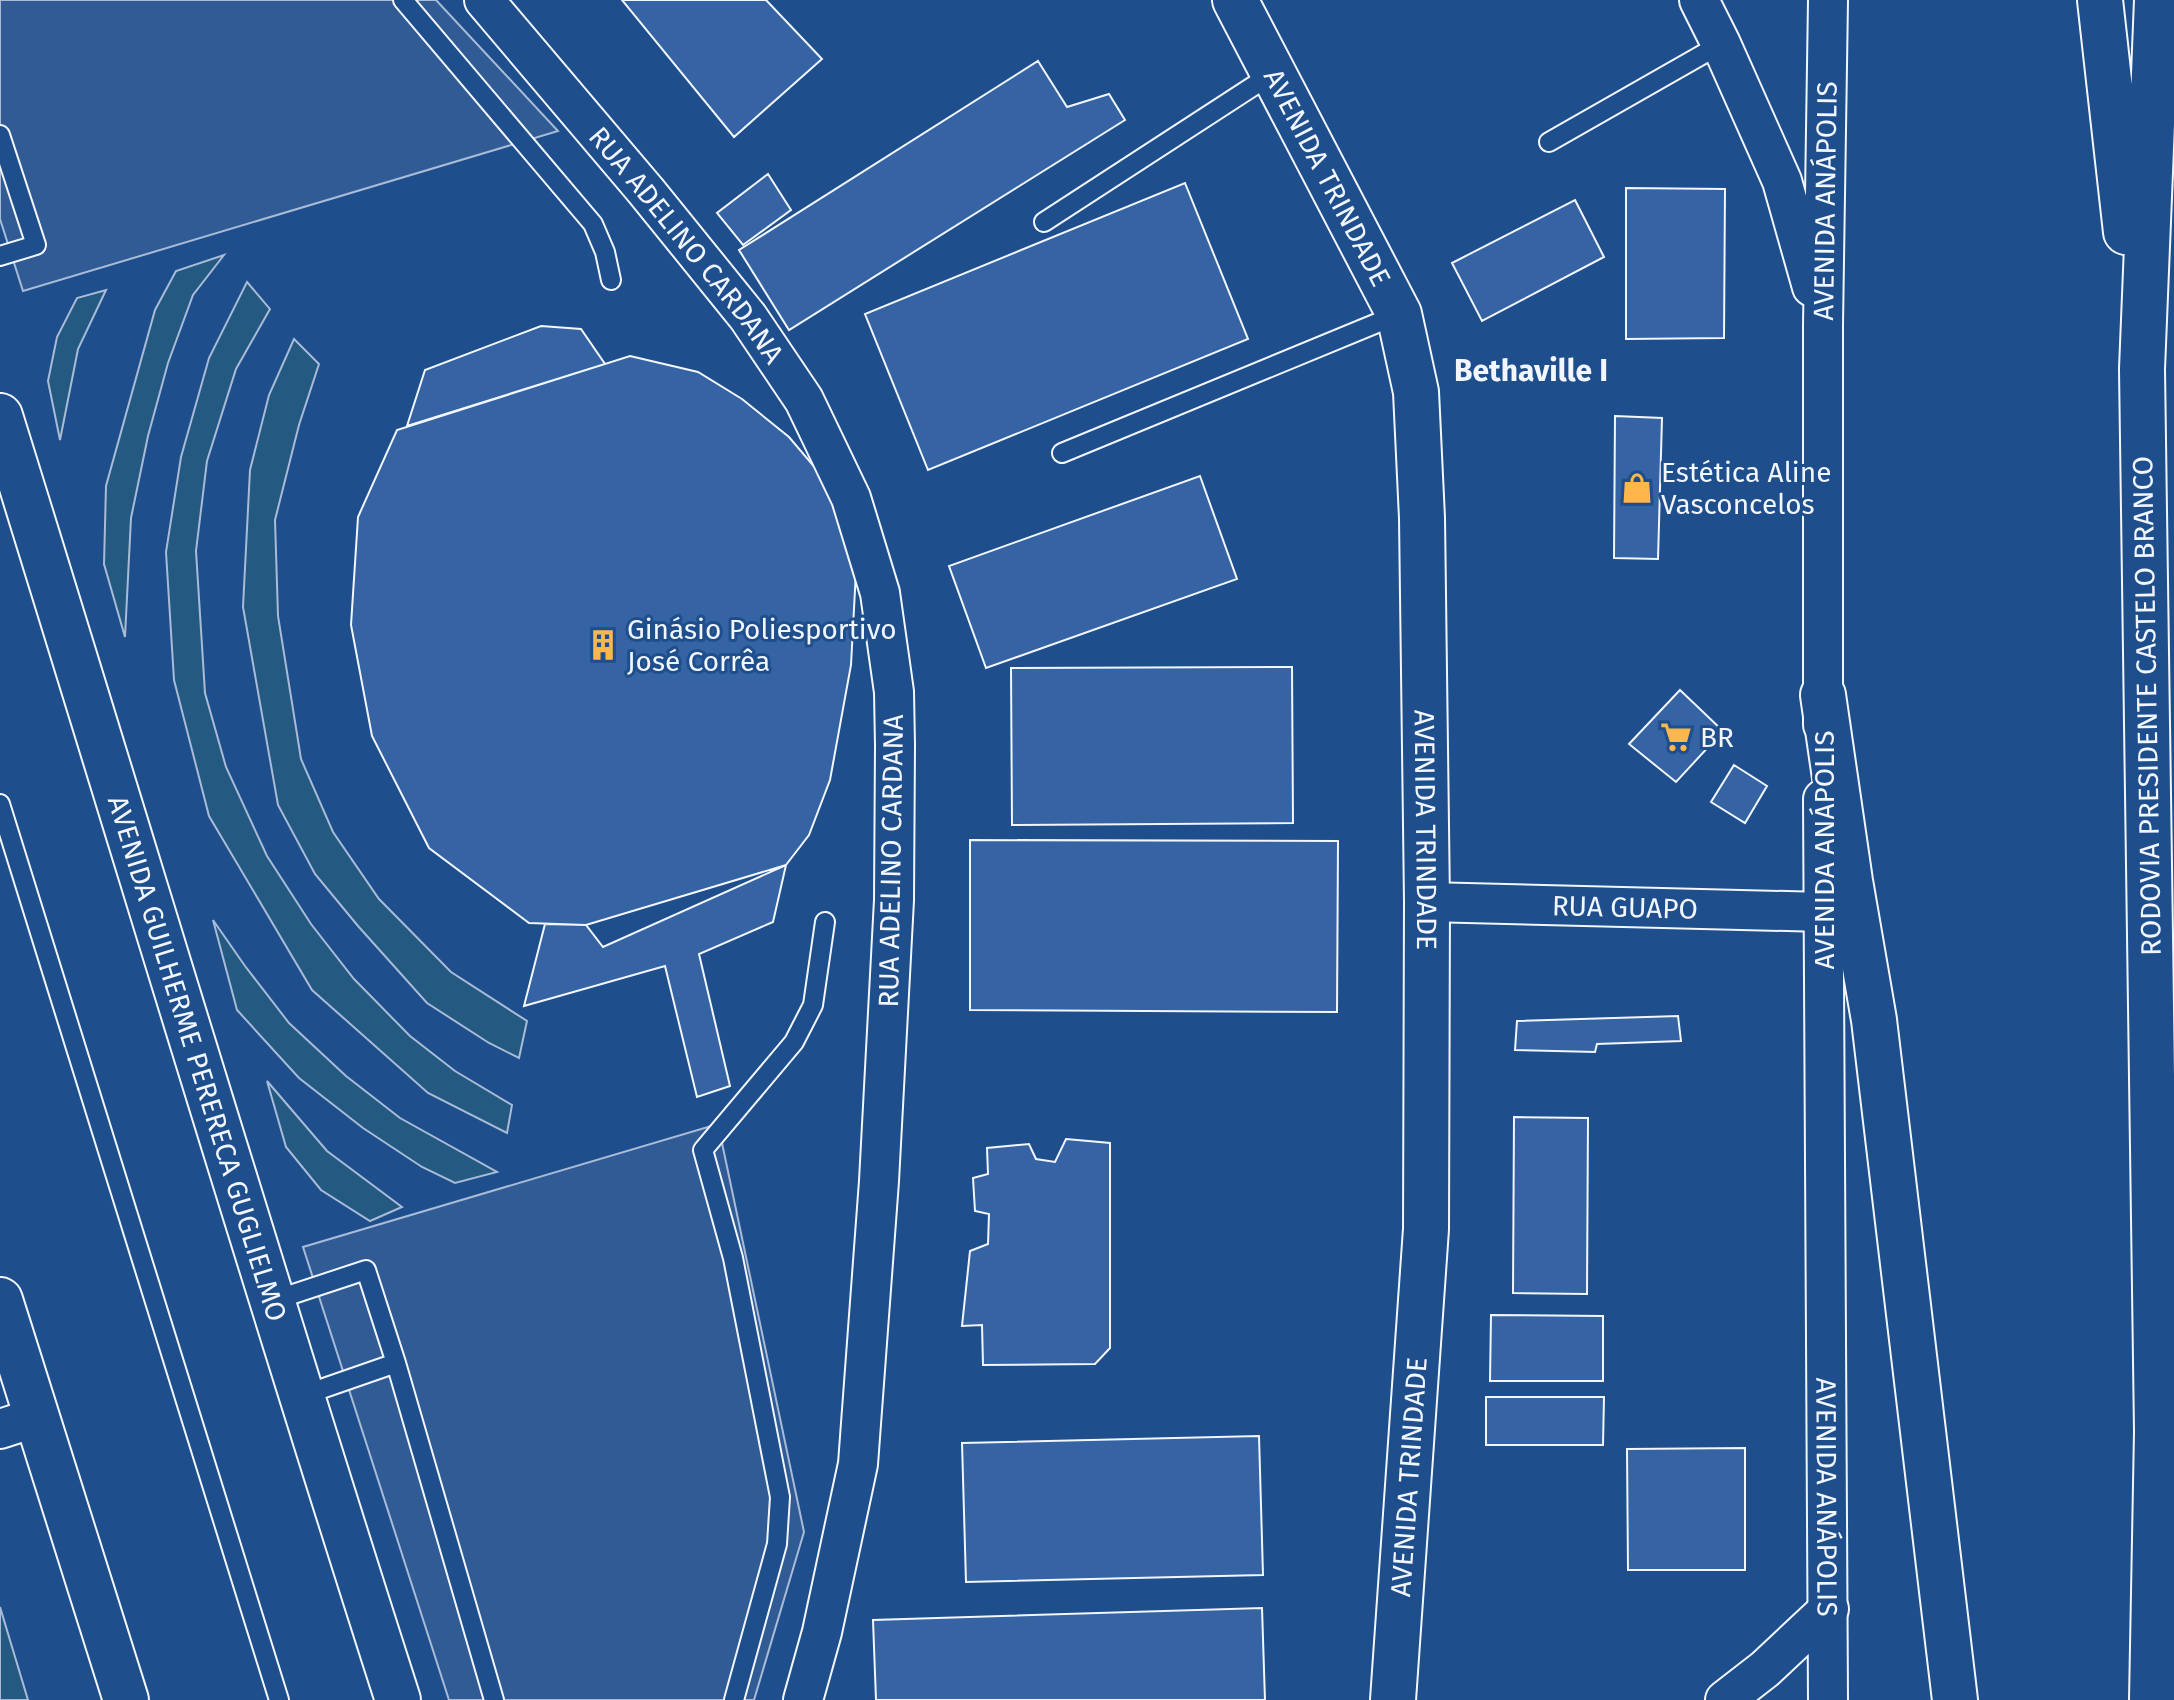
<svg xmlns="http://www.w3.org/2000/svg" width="2174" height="1700" font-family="'Fira Sans',sans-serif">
<rect width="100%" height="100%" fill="#1f4e8c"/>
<path fill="#245a82" stroke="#a8bbd7" stroke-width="2" d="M224 255 193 295 168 363 148 436 131 518 125 637 104 564 106 486 155 310 176 271Z
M247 282 270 309 236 369 207 461 196 551 205 693 226 767 267 856 311 924 354 979 410 1036 455 1071 512 1105 507 1133 428 1093 312 990 209 816 174 680 166 552 181 457 209 358Z
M106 290 78 349 60 440 48 381 57 337 77 298Z
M294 339 319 364 299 425 275 520 278 616 301 759 333 832 379 899 451 972 527 1021 519 1058 489 1043 427 1003 358 926 315 874 278 805 243 607 250 470 269 395Z
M213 920 245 966 289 1023 346 1076 400 1118 497 1172 455 1183 422 1167 363 1128 299 1078 237 1010Z
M267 1081 327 1151 402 1207 370 1221 321 1190 286 1147Z
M0 1607 28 1700H0Z"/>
<path fill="#305b95" stroke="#a8bbd7" stroke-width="2" d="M0 0H436L558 131 23 291 0 219Z
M718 1124 804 1532 754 1700H449L303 1247Z"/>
<path fill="#3563a3" stroke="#f2f6ff" stroke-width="2" d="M622 0H766L822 59 734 137Z
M1038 61 1067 107 1109 94 1125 120 789 330 739 250Z
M768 174 791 210 743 245 717 213Z
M1185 183 1248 339 928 470 865 314Z
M1626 188 1725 189 1724 338 1626 339Z
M1575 200 1604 257 1482 321 1452 263Z
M541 326 581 329 605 364 407 426 425 370Z
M630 356 698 372 742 399 789 437 823 477 856 571 851 665 830 780 809 835 786 865 586 925 529 923 429 848 372 736 351 625 358 517 397 430Z
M1615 416 1662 418 1658 559 1614 558Z
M1200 476 1237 579 986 668 949 566Z
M1292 667 1293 823 1012 825 1011 668Z
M1680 690 1723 731 1676 782 1629 744Z
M1734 765 1767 786 1745 823 1711 802Z
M970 840 1338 841 1337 1012 970 1010Z
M786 865 773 922 699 954 730 1086 697 1097 665 966 524 1006 545 924 586 925 603 947Z
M1678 1016 1681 1041 1597 1044 1595 1052 1515 1050 1517 1021Z
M1514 1117 1588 1118 1587 1294 1513 1293Z
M1066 1139 1110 1143V1348L1095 1364 983 1365 982 1325 962 1326 970 1251 988 1244 989 1214 975 1211 973 1178 988 1174 987 1148 1029 1144 1036 1159 1055 1162Z
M1491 1315 1603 1316V1381H1490Z
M1486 1397H1604L1603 1445H1486Z
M1259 1436 1263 1575 966 1582 962 1443Z
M1745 1448V1570H1628L1627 1449Z
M1262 1608 1265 1700H876L873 1620Z"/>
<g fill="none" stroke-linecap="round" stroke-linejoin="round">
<defs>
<path id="lane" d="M403 0 593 224 605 252 611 280
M0 135 36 245 0 256
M1549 142 1721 44
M1044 222 1275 72
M1062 453 1399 314
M0 804 279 1700
M272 1301 366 1270 396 1363 494 1700
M301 1396 396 1363
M734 1700 777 1544 780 1497 733 1258 703 1150 794 1042 813 1005 825 922"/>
<g id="street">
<path id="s1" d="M484 0 646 191 748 317 804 400 851 498 880 593 894 692 895 745 894 900 879 1181 858 1464 822 1632 803 1700"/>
<path d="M1699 0 1721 44 1782 181 1812 287"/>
<path id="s2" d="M1823 725V325L1828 0"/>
<path id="s3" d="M1823 799 1828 1700"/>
<path id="s4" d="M1427 902 1823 912"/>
<path d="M0 1429 37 1417"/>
<path d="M1725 1700 1765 1669 1829 1609"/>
</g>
<g id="secondary">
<path id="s5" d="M1235 0 1399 314 1416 392 1422 518 1427 902 1426 1229 1393 1700"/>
</g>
<g id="primary">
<path id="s6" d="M0 416C133 844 261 1274 398 1700"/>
<path d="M0 1300 126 1700"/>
</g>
<path id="highway" d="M2100 0 2126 232
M1823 695 1850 881 1874 1020 1955 1700
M2152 1700 2157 1431 2142 369 2157 0"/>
</defs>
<use href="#lane" stroke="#f2f6ff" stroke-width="22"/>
<use href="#street" stroke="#f2f6ff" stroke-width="42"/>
<use href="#secondary" stroke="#f2f6ff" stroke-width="48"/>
<use href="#primary" stroke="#f2f6ff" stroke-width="48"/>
<use href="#highway" stroke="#f2f6ff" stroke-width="48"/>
<use href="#lane" stroke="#1f4e8c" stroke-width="18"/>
<use href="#street" stroke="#1f4e8c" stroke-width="38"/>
<use href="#secondary" stroke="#1f4e8c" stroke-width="44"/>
<use href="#primary" stroke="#1f4e8c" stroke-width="44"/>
<use href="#highway" stroke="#1f4e8c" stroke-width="44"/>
</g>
<defs>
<symbol id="shop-bare" viewBox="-9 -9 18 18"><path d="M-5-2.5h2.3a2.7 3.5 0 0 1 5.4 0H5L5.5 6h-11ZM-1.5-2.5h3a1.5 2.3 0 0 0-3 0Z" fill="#ffb74d" stroke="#1f4e8c" stroke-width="2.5" paint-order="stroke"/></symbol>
<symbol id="building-bare" viewBox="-9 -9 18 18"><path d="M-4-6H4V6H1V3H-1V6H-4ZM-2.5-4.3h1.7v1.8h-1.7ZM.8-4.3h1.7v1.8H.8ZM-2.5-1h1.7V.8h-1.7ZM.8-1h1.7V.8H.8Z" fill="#ffb74d" stroke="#1f4e8c" stroke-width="2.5" paint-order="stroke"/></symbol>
<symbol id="supermarket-bare" viewBox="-9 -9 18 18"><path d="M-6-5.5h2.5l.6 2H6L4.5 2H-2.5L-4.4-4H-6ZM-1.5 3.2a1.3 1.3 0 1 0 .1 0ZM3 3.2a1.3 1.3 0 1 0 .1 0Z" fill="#ffb74d" stroke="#1f4e8c" stroke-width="2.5" paint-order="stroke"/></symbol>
</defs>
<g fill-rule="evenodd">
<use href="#shop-bare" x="1615" y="466" width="44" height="44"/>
<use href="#building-bare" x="581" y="623" width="44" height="44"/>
<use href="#supermarket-bare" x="1654" y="715" width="44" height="44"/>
</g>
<g text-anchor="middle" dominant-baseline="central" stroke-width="6" stroke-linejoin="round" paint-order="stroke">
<g font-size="28" fill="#f2f6ff" stroke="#1f4e8c">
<text stroke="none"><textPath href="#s5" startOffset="200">AVENIDA TRINDADE</textPath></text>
<text stroke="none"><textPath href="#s2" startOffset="524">AVENIDA ANÁPOLIS</textPath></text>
<text stroke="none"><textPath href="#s1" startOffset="318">RUA ADELINO CARDANA</textPath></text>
<text transform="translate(2147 706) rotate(-91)">RODOVIA PRESIDENTE CASTELO BRANCO</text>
<text stroke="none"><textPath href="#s5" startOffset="872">AVENIDA TRINDADE</textPath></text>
<text transform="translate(1824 850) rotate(-90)">AVENIDA ANÁPOLIS</text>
<text transform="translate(891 861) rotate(-89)">RUA ADELINO CARDANA</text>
<text stroke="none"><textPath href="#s4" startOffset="198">RUA GUAPO</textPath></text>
<text stroke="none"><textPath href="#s6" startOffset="672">AVENIDA GUILHERME PERERECA GUGLIELMO</textPath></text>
<text transform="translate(1409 1477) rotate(-86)">AVENIDA TRINDADE</text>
<text stroke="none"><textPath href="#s3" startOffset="698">AVENIDA ANÁPOLIS</textPath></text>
</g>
<g font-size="28" fill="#f2f6ff" stroke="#1f4e8c" text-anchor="start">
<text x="1661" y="472">Estética Aline<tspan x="1661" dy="32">Vasconcelos</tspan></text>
<text x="627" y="629">Ginásio Poliesportivo<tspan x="627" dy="32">José Corrêa</tspan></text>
<text x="1700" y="737">BR</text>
</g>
<g font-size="30" font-weight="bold" fill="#f2f6ff" stroke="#1f4e8c">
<text x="1531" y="371">Bethaville I</text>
</g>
</g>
</svg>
